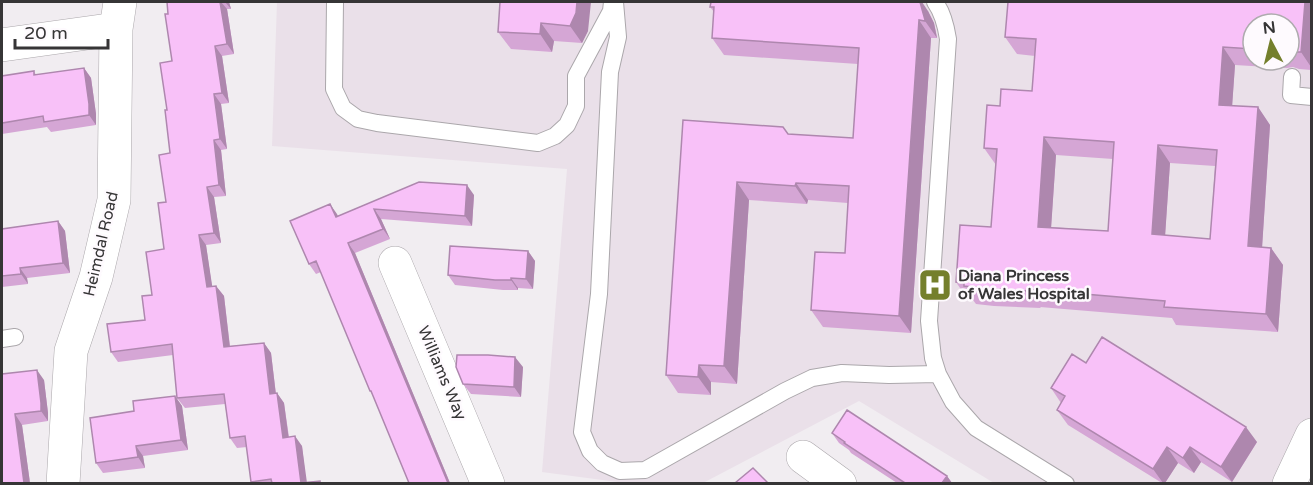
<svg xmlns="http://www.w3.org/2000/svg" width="1313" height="485" font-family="'Varela Round',sans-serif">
<rect width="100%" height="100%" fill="#f1edf1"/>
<path fill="#eae0e9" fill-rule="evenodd" d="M277 2H1311V431L1288 483H994L859 401 703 483H625L542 472 567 169 272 146ZM1253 24H1289V60H1253Z"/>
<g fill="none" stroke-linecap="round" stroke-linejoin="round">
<defs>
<path id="service" d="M335 2 334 89 343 108 358 119 377 123 538 143 555 136 567 125 576 106V76L611 11 612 2
M615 2 618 37 610 72 599 294 582 432 590 451 602 463 620 471 645 470 785 391 812 378 842 373 889 375 938 374
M935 2C943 13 946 26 948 39L929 321 933 358 938 374 953 402 976 428 1066 484
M1292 77 1291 95 1312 97
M2 339 15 337"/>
<path id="minor" d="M2 45 116 29
M395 263 488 484
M803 457 840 484
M63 484 71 351 96 277 114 200 116 29 120 2
M1289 484 1312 435"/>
</defs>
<use href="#service" stroke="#aba7ab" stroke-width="18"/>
<use href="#minor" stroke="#aba7ab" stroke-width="34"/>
<use href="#service" stroke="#fff" stroke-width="16"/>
<use href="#minor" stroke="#fff" stroke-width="33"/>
</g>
<path fill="#d5a6d5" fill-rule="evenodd" d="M167 2H229L231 9H227L234 54 222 56 229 103 221 104 227 149 221 150 226 196 214 197 221 243 206 245 212 287 216 286 224 296 230 346 264 343 271 353 276 394 277 393 284 403 289 437 302 446 306 482 320 481 322 483H253L251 482 247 447 237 448 230 438 225 404 185 408 177 398 173 355 118 362 111 352 145 320 164 249 166 202 170 153 167 110 172 61Z
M500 2 588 31 582 43 554 41 552 52 511 49 498 32Z
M711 2 928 11 934 23 937 37V38H931L911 333 823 327 811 310 845 253 848 203 808 200 807 204 749 200 737 384 711 382V395L678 393 666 375 683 120 788 134 853 138 858 64 724 55 712 38 714 12 710 7Z
M1311 2V70L1299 69 1293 67 1287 68 1235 65 1232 106 1258 107 1270 125 1262 247 1271 248 1283 265 1278 332 1176 325 1172 318 1040 307 1041 308 994 306 976 304 973 300H968L956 282 991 227 996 165 984 148 1000 106 1032 91 1035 56 1017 54 1005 37ZM1253 24H1289V60H1253ZM1056 155 1113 159 1108 231 1051 227ZM1170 163 1215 166 1210 239 1165 235Z
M84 68 91 78 96 114V125L51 132 47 127 2 134V76L34 71 36 75Z
M419 182 474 195 472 226 381 219 390 239 355 253 450 483H409L373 396 370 391 321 272 316 274 309 264 338 216Z
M58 221 65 231 70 273 27 278 28 284 2 287V229Z
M528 251 535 261 533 289 518 288V290H503L455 285 448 275Z
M1086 363 1257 442 1232 482 1201 462 1194 473 1178 463 1165 483H1162L1068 425 1057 410 1061 403 1051 388Z
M523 367 521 397 471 394 463 384Z
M2 374 44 380 48 413V421L22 425 30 483Z
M175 396 182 406 188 450 143 456 145 468 103 473 96 463 134 411Z
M832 433 947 476 952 483H897L851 453 849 450 839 443Z"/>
<path fill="#ae87ae" d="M220 2H221L227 9 234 54 227 44Z
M225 2H229L231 9Z
M577 2H591L588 31 582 43 570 26Z
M920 2H922L928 11 934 23 937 38 925 21Z
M1305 2H1311V67L1301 52Z
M919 20 931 38 911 333 899 316Z
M541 23 554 41 552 52 540 34Z
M215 46 222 56 229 103 222 93Z
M1223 47 1235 65 1231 122 1219 105Z
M84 68 91 78 96 114V125L89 115Z
M214 94 221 104 227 149 220 139Z
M1258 107 1270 125 1261 264 1248 246Z
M1044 137 1056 155 1050 244 1038 227Z
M214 140 221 150 226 196 219 185Z
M1158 145 1170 163 1164 252 1152 234Z
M737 182 749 200 737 384 724 366Z
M796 183 808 200 807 204 795 186Z
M467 185 474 195 472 226 465 216Z
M207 187 214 197 221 243 214 233Z
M330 204 337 214 343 227 336 217Z
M374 209 381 219 390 239 383 229Z
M58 221 65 231 70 273 63 263Z
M199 235 206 245 214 298 207 287Z
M348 243 355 253 450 483H448Z
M1271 248 1283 265 1278 332 1266 314Z
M528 251 535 261 533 289 526 279Z
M20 268 27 278 28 284 21 274Z
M511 278 518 288V290L511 280Z
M216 286 224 296 231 357 224 347Z
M264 343 271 353 277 404 270 394Z
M515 357 523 367 521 397 514 387Z
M699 365 711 382V395L698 377Z
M37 370 44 380 48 413V421L41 411Z
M277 393 284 403 290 448 283 438Z
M175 396 182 406 188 450 181 440Z
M15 414 22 425 30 483H24Z
M1246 427 1257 442 1232 482 1221 467Z
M295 436 302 446 307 483H301Z
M136 446 143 456 145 468 138 457Z
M1167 447 1178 463 1165 483H1163L1153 469Z
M1190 447 1201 462 1194 473 1183 458Z
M947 476 952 483H942Z"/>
<path fill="#f8c1f8" stroke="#ae87ae" stroke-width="1.5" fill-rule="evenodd" d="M167 2H220L227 44 215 46 222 93 214 94 220 139 214 140 219 185 207 187 214 233 199 235 207 287 216 286 224 347 264 343 270 394 277 393 283 438 295 436 301 483 320 481V483H272L271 479 251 482 245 436 230 438 224 394 177 398 172 344 111 352 107 324 145 320 142 296 152 295 146 252 164 249 158 203 166 202 159 155 170 153 165 110H167L160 63 172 61 165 14H168Z
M500 2H577L576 13 570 26 541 23 540 34 498 32Z
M711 2H920L925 20V21L919 20 899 316 811 310 815 252 845 253 849 186 796 183 795 186 737 182 724 366 699 365 698 377 666 375 683 120 783 127 788 134 853 138 859 48 712 38 714 7H710Z
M1008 2H1305L1301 52H1289V24H1253V49L1223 47 1219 105 1258 107 1248 246 1271 248 1266 314 1164 307 1165 301 1026 289 1029 291 982 288 964 286V283L956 282 960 225 991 227 997 149 984 148 987 105 1000 106 1001 89 1032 91 1036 39 1005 37ZM1044 137 1114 142 1108 231 1038 227ZM1158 145 1217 150 1210 239 1152 234Z
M84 68 89 104V115L44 122 43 116 2 123V76L34 71V75Z
M419 182 467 185 465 216 374 209 383 229 348 243 448 483H409L371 391H370L316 261 309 264 290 221 330 204 336 217Z
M58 221 63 263 20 268 21 274 2 276V229Z
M450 246 528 251 526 279 511 278V280H495L448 275Z
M1102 337 1246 427 1221 467 1190 447 1183 458 1167 447 1153 469 1057 410 1065 396 1051 388 1072 354 1086 363Z
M457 355H488L515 357 514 387 463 384 456 367Z
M37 370 41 403V411L15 414 24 483H2V374Z
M175 396 181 440 136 446 138 457 96 463 90 418 134 411 133 401Z
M847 410 947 476 942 483H905L844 443 845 442 832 433Z
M753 468 768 483H735Z"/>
<defs>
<symbol id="hospital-square" viewBox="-11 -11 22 22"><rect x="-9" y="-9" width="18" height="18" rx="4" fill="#747f2c" stroke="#fefafe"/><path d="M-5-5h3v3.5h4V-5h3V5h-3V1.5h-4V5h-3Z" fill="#fff"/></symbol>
</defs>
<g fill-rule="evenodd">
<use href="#hospital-square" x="916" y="266" width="38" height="38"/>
</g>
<g text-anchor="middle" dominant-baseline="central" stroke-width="5" stroke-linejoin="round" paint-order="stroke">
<g font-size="16" fill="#363536" stroke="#fefafe">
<text transform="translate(101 244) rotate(-77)">Heimdal Road</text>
<text transform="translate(442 373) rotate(67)">Williams Way</text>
</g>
<g font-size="16" font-weight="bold" fill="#363536" stroke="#fefafe" text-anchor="start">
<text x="958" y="276">Diana Princess<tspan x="958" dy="18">of Wales Hospital</tspan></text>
</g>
</g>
<rect width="1313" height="485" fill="none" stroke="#363536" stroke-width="6"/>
<g transform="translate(1271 42) rotate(353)"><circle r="28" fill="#fefafe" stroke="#aeabae" stroke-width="1.5"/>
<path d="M0-4.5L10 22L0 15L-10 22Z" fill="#747f2c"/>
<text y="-9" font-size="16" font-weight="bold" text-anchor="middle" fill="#363536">N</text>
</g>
<path d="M15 39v9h93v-9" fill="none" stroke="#363536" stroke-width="3"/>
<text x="24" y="39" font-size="18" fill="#363536" stroke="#fefafe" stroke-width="4.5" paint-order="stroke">20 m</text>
</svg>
